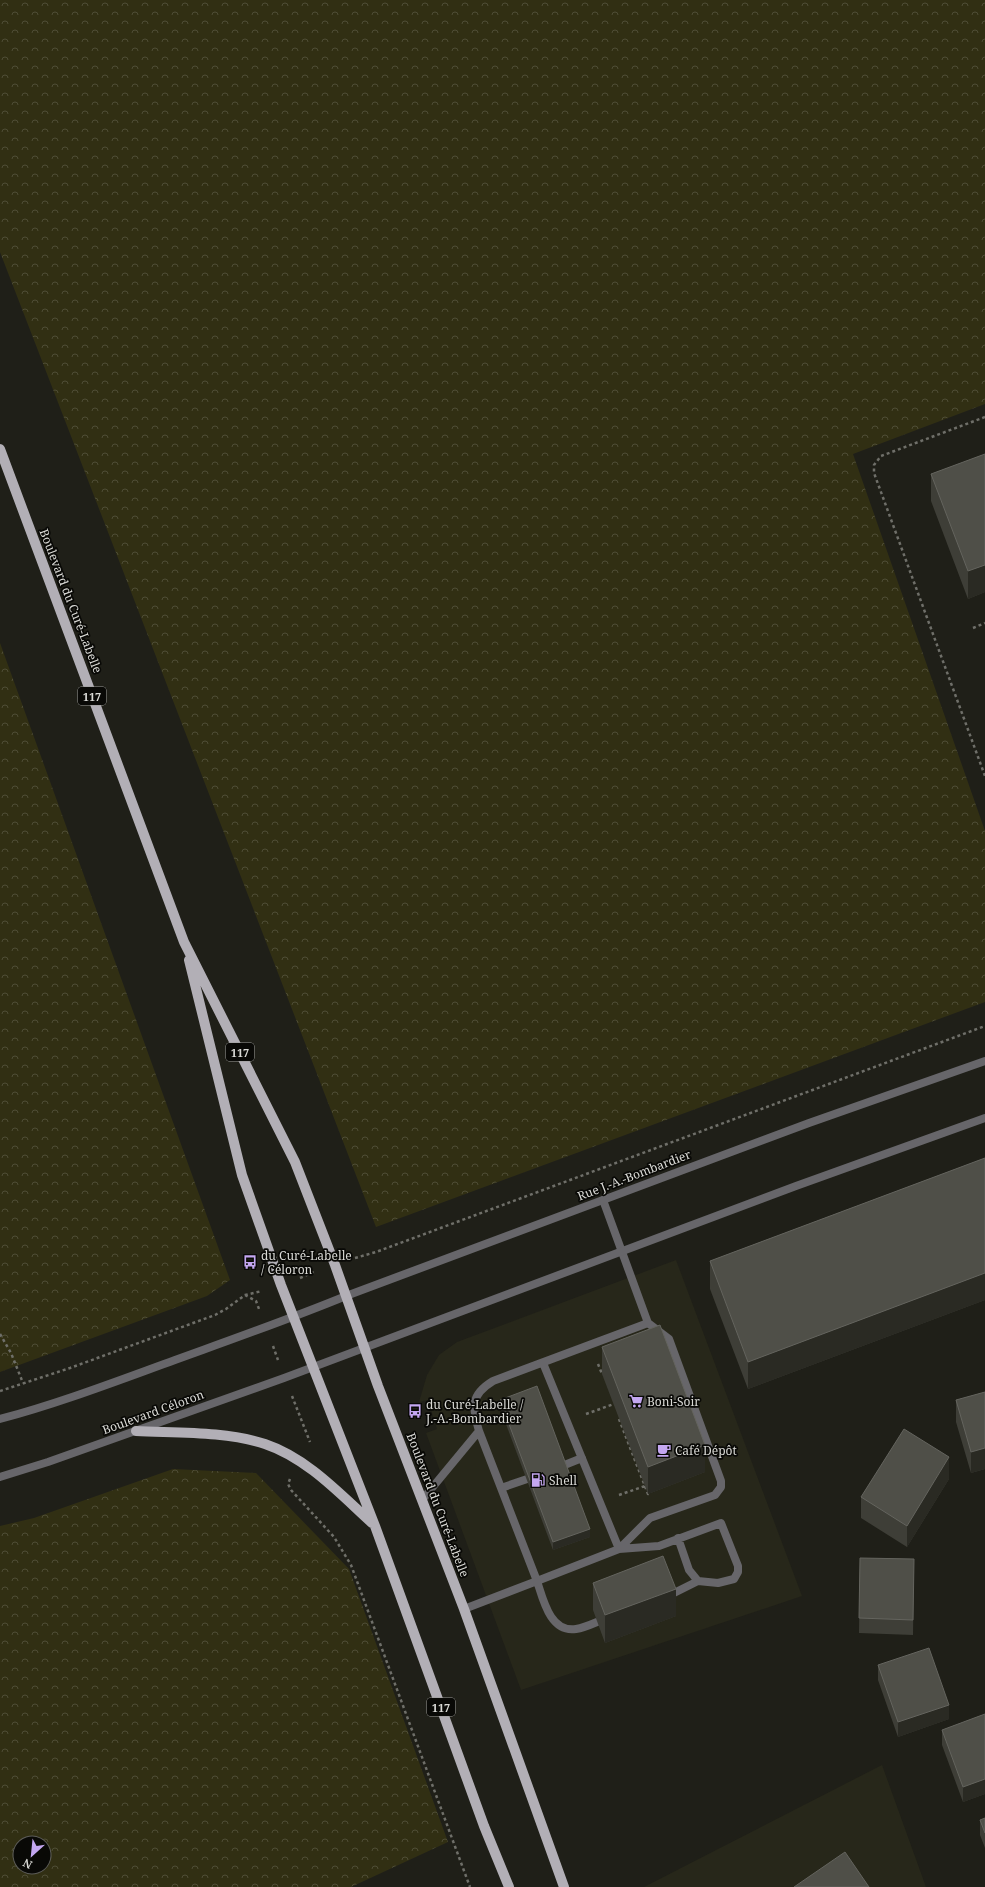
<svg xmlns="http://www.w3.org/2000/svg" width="985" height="1887" font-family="'Noto Serif',serif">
<defs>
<pattern id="forest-crowns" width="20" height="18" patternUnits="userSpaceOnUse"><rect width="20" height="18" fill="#312f13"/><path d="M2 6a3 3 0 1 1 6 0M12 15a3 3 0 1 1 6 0" fill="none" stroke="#4e4d35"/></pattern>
</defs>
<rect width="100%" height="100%" fill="#1f1f18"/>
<path fill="#27271a" d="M676 1260 802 1596 521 1690 426 1433 437 1429 428 1400 419 1402 427 1375 439 1355 457 1342Z
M882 1765 926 1887H644Z"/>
<path fill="url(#forest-crowns)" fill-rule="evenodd" d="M0 0H985V404L853 454 985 831V1002L376 1227 0 252Z
M0 643 230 1280 207 1296 0 1372Z
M173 1469 256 1473 349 1569 448 1842 351 1887H0V1526L34 1518ZM20 1843H44V1867H20Z"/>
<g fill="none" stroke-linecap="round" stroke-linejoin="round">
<path stroke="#6f6f69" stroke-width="2.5" stroke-dasharray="3 3" stroke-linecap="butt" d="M985 417 881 456 874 465V473L985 776
M973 628 985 623
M355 1258 376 1252 985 1026
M300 1278 314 1272
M245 1295 256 1301 259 1309
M0 1334 11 1353 23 1383
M273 1346 278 1360
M598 1364 602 1374
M0 1391 70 1368 215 1315 226 1309 245 1295 262 1291
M292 1396 310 1442
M586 1414 614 1404
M619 1419 648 1494 651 1493
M290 1479 288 1484 291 1490 334 1537 351 1565 470 1887
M619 1495 645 1486"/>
<path stroke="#67666a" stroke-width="8" d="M543 1363 619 1549 537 1581C543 1599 550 1633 576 1629 583 1628 590 1625 597 1622
M557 1468 582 1458
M501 1488 536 1476
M422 1500 479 1431
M619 1549 650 1518 715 1495 721 1487V1481L669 1339 648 1323
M619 1549 659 1546 721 1523 738 1566V1572L734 1579 718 1583 698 1581 689 1570 678 1538
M668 1596 698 1581
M464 1609 537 1581 479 1431C472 1407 470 1395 493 1381L648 1323 603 1200"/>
<path stroke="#67666a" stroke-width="8" d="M0 1419C60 1403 117 1381 175 1360 233 1339 290 1319 346 1296L809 1123 985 1061
M0 1477 48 1462 284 1378 796 1186 985 1118"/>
<path stroke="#b2afb6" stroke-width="10" d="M0 449 184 942 295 1162 335 1265 378 1386 464 1609 564 1887
M189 960 242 1175 281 1285 375 1526 484 1826 509 1887
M136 1431C177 1433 226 1431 265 1444 307 1458 340 1494 372 1523"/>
</g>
<path fill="#3e3e37" d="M985 454V592L968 599 931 501V474Z
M985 1158V1300L748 1389 710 1289V1261Z
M602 1347 705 1472 648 1494 602 1374Z
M985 1392V1469L971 1473 956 1422V1400Z
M500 1400 590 1537 553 1550 500 1408Z
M949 1479 907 1547 861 1518V1497Z
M860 1558 914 1559 913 1635 859 1633Z
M593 1583 676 1616 605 1643 593 1610Z
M878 1665 949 1719 898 1737 878 1680Z
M985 1714V1794L963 1802 942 1745V1730Z
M985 1818V1848L980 1835V1820Z"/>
<path fill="#2a2a23" d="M985 565V592L968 599V571Z
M985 1273V1300L748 1389V1362Z
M705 1445V1472L648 1494V1467Z
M985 1448V1469L971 1473V1452Z
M949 1457V1479L907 1547V1526Z
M590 1529V1537L553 1550V1542Z
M676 1589V1616L605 1643V1615Z
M949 1705V1719L898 1737V1722Z
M985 1779V1794L963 1802V1787Z"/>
<path fill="#4f4f48" stroke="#64645e" d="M985 454V565L968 571 931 474Z
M985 1158V1273L748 1362 710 1261Z
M660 1325 705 1445 648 1467 602 1347Z
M537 1386 590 1529 553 1542 500 1400Z
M985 1392V1448L971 1452 956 1400Z
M904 1429 949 1457 907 1526 861 1497Z
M663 1556 676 1589 605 1615 593 1583Z
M860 1558 914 1559 913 1620 859 1618Z
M929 1648 949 1705 898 1722 878 1665Z
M985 1714V1779L963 1787 942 1730Z
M985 1818V1833L980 1820Z
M845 1852 869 1887H794Z"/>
<defs>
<symbol id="bus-bare" viewBox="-9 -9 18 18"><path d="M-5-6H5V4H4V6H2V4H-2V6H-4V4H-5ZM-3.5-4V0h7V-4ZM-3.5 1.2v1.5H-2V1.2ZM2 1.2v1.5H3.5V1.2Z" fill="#c4a7f1" stroke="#090906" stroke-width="2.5" paint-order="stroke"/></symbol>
<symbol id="supermarket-bare" viewBox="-9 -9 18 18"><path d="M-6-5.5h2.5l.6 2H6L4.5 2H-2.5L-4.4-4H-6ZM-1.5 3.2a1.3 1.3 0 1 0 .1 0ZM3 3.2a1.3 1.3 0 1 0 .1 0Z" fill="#c4a7f1" stroke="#090906" stroke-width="2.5" paint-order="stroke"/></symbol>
<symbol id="cafe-bare" viewBox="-9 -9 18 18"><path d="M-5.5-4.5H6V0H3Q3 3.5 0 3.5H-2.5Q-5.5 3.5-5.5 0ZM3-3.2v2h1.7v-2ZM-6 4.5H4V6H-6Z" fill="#c4a7f1" stroke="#090906" stroke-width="2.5" paint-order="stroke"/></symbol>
<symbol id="fuel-bare" viewBox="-9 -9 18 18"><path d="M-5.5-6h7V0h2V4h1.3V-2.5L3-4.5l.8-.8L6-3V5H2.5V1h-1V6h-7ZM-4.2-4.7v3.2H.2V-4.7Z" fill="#c4a7f1" stroke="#090906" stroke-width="2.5" paint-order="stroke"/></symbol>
</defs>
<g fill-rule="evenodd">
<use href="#bus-bare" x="240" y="1252" width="20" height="20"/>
<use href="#supermarket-bare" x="626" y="1391" width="20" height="20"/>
<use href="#bus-bare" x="405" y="1401" width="20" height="20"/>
<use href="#cafe-bare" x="654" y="1440" width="20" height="20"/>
<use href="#fuel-bare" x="528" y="1470" width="20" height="20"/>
</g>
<g text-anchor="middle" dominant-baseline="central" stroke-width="3.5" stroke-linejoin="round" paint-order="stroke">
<g fill="#090906" stroke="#9b9b98" stroke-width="1">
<rect x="78" y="687" width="28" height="18" rx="3"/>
<rect x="226" y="1043" width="28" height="18" rx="3"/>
<rect x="427" y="1698" width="28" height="18" rx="3"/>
</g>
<g font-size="11" font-weight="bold" fill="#dadad6">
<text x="92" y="696">117</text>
<text x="240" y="1052">117</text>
<text x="441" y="1707">117</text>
</g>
<g font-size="12" fill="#dadad6" stroke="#090906">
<text transform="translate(71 601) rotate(69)">Boulevard du Curé-Labelle</text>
<text transform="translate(634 1175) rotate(-21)">Rue J.-A.-Bombardier</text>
<text transform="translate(153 1412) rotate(-20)">Boulevard Céloron</text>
<text transform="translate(438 1505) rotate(69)">Boulevard du Curé-Labelle</text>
</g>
<g font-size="12" fill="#dadad6" stroke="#090906" text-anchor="start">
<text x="261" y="1255">du Curé-Labelle<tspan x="261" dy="14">/ Céloron</tspan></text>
<text x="647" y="1401">Boni-Soir</text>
<text x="426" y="1404">du Curé-Labelle /<tspan x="426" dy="14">J.-A.-Bombardier</tspan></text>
<text x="675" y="1450">Café Dépôt</text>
<text x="549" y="1480">Shell</text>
</g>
</g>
<g transform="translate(32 1855) rotate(207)"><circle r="19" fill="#090906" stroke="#5d5d59"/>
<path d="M0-3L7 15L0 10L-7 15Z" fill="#c4a7f1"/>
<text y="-6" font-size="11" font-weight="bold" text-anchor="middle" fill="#dadad6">N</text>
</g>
</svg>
